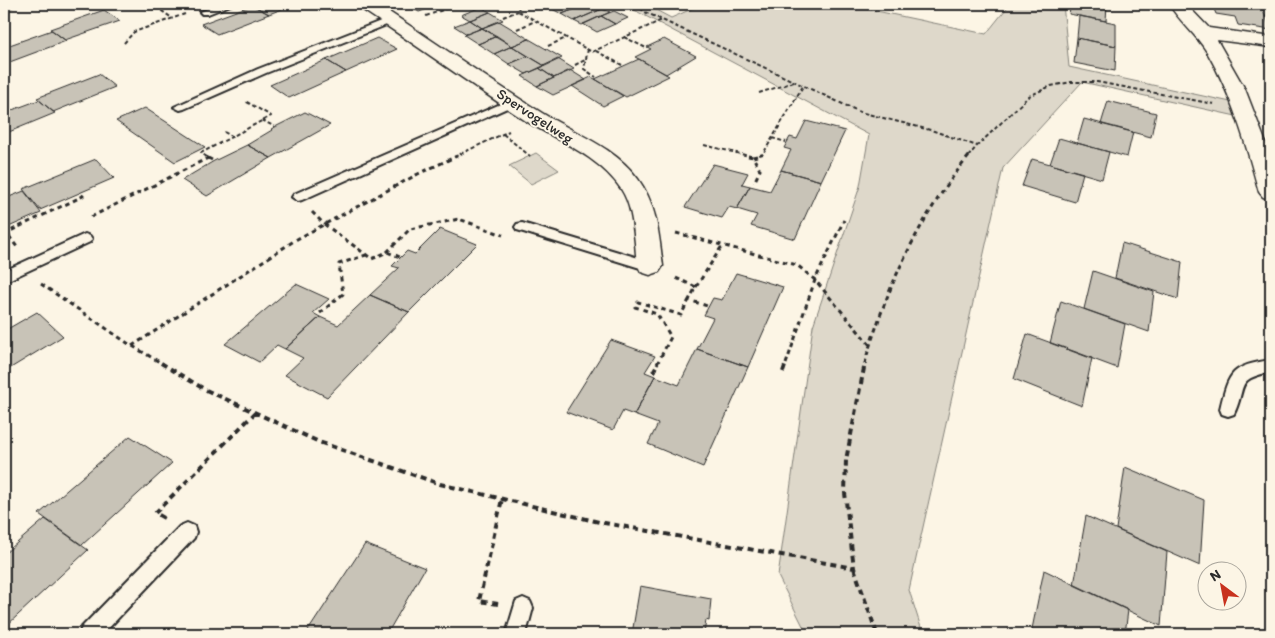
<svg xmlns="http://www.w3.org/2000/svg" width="1275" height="638" font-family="Itim,sans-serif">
<rect width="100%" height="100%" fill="#fcf5e5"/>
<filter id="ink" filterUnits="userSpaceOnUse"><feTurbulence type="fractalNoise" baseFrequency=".02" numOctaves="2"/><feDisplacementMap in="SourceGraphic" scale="10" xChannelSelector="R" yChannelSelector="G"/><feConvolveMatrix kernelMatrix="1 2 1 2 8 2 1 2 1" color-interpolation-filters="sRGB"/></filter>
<g filter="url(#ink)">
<path fill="#ded8ca" stroke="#84827a" d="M623 4H652V8L671 18 703 4H843L986 34 1010 4H1063L1069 67 1240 104 1245 118 1082 82 1003 168 909 590 923 634H807L778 576 813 326 860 186 869 135Z
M536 153 559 170 531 184 509 166Z"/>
<path fill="#c8c3b7" stroke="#2b2b2b" d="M4 4H21L4 10Z
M254 4H295L269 14 252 5Z
M405 4H441L419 12Z
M562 4H588L562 14 550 8Z
M588 4H593L602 9 574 21 562 14Z
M1071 4H1107L1106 21 1069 14Z
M1212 4 1261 5 1271 30 1238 25 1235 17 1216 14Z
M252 5 269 14 217 34 201 24Z
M481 7 490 12 470 20 461 15Z
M602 9 610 12 582 25 574 21Z
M104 10 120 21 65 40 50 29Z
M614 11 628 18 615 24 601 16Z
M490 12 503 20 482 28 470 20Z
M601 16 615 24 597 32 583 24Z
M1079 16 1116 23V46L1077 38Z
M470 20 482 28 467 34 454 26Z
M499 21 529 39 512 46 482 28Z
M482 28 497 36 478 44 464 35Z
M52 30 66 41 7 63 4 60V47Z
M497 36 512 46 494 54 478 44Z
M377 38 397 49 346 72 326 60Z
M1077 38 1116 46 1115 71 1074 63Z
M529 39 562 58 545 66 512 46Z
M664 39 696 56 666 74 635 57 651 49 647 47Z
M512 46 528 56 509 64 494 54Z
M528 56 545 66 526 74 509 64Z
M558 59 574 69 554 78 539 68Z
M639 59 669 76 626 97 595 79Z
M326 60 346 72 289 98 270 85Z
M539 68 554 78 537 86 522 76Z
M570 70 586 80 553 95 537 86Z
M99 74 115 87 53 112 37 98Z
M591 77 595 79 623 96 603 106 572 86Z
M39 100 55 113 4 134V113Z
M1108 101 1156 113 1151 137 1101 124Z
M145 108 205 147 175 162 116 121Z
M305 112 330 125 271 158 247 145 272 130 271 129Z
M1084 119 1133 132 1127 157 1077 143Z
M806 121 845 131 821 181 781 170 791 150 784 148 790 137 797 139Z
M1059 138 1109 152 1102 179 1050 164Z
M247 145 271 158 207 196 182 180 214 161Z
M96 159 114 178 40 210 23 189Z
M1032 159 1083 173 1075 202 1022 186Z
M713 164 748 173 742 184 750 186 737 209 729 207 722 218 685 207Z
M781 170 821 181 795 239 751 226 757 215 737 209 750 186 770 191Z
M24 191 41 213 4 229V199Z
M440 229 477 244 409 312 370 295 399 268 392 266 407 251 415 254Z
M1122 243 1182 262 1178 299 1115 278Z
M1093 271 1154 292 1149 332 1084 309Z
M736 273 783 287 748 367 697 349 713 318 704 315 713 298 722 300Z
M296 284 329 299 313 313 320 317 285 349 277 345 259 362 225 344Z
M370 295 409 312 327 397 285 375 303 358 285 349 320 317 338 325Z
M1061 301 1125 324 1117 368 1050 343Z
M37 312 63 336 4 372V331Z
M1027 334 1092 358 1082 406 1014 379Z
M611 340 655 356 645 372 655 376 634 415 623 411 613 430 566 412Z
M697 349 748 367 703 467 648 444 658 424 634 415 655 376 679 385Z
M130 436 172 463 82 545 39 514Z
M1125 467 1204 500 1200 566 1116 529Z
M1086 516 1167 552 1161 626 1074 585Z
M45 519 88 550 4 628V554Z
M365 544 425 568 387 634H306Z
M1044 570 1128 610 1125 634H1031Z
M640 586 711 599 709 621 706 620 704 634H632Z"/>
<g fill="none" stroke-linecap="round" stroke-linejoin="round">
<defs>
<path id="lane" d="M220 4H233L208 14H202L200 12Z
M391 17 394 18V22L266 73 184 109 180 110 174 107 258 69Z
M512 99 516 100 517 102 516 104 302 200 298 201 292 197 294 194Z
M522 223 655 263 657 266 655 269 650 271 517 230 515 227 517 224Z
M85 234 90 236 92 239 90 242 4 282V271Z
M1271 360V372C1234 379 1247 387 1234 414L1228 416 1222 414 1220 409C1229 371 1232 366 1271 360Z
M187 523 194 526 196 532 194 538 103 634H79L82 627 180 526Z
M523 598 530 601 533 608 526 634H506L516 601Z"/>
<path id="street" d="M358 4H377C432 40 486 78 542 113 574 133 615 147 638 179 657 205 659 235 663 266L659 272 650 275 641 272C636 263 636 254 635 243 633 225 631 204 621 189 599 156 558 141 526 121 470 84 416 45 360 8Z
M1169 4H1186L1209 28 1271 37V47L1217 40 1245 89 1269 151 1271 157V199L1263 197 1259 192C1246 144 1232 95 1207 52 1196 34 1179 21 1169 4Z"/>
</defs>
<use href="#lane" stroke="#2b2b2b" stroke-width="4"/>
<use href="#street" stroke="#2b2b2b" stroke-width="3"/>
<path stroke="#2b2b2b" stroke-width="2" stroke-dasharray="4 2.5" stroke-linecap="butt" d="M493 4 519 5 518 11 592 52 662 20
M635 4 645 12 860 112 934 131 977 146 1029 96 1051 86 1071 82H1097L1214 104
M520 6 526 4
M156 7 172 18
M426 16 459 4
M503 17 518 11
M517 29 535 21
M624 37 646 48
M124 43 134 32 185 14
M548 46 566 38
M588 49 584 69 596 77
M596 51 622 65
M575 65 585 60
M759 93 794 82
M262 120 275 127
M224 132 231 136
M503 134 530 156
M772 138 786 142
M704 145 753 157
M207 157 201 153 271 116 245 101
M454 157 509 131
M753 157 763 154 803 86
M968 157 977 146"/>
<path stroke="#2b2b2b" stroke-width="3" stroke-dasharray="4.5 4" stroke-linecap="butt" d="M748 156 753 157 760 170 754 183
M753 157 757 156
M208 158 214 161
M312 212 324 224 372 259 387 252 400 257
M91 217 208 158 205 156
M4 229 17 247
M676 233 797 265 815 280 870 345
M4 234 83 196 79 193
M387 252 410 229 459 219 503 235
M676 278 696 287 689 300 707 306
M41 284 129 344 163 364
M696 287 722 246
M320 313 343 294 339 264 366 255
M132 346 297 239 418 174 457 156
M657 364 671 337 657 314 635 307 638 302 681 315 689 300
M786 364 815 280 844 220
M865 364C868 348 875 332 880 316 901 258 930 204 969 156"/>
<path stroke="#2b2b2b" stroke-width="4" stroke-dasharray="6 4.5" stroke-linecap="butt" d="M161 363 204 389 319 442 440 484 599 522 854 568 845 493 846 460 865 363
M653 372 658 363
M783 372 786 363
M164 518 155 513 255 413
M854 568 877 634
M498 604 479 601 502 499"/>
<use href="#lane" fill="#fcf5e5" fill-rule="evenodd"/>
<use href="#street" fill="#fcf5e5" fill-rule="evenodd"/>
</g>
</g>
<g text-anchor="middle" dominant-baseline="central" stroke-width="4" stroke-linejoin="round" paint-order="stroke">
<g font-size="15" fill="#2b2b2b" stroke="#fcf5e5">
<text transform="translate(535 116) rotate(33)">Spervogelweg</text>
</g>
</g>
<rect width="1275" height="638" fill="none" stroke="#fcf5e5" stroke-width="20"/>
<rect x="10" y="10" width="1255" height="618" fill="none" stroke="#2b2b2b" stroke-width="2" filter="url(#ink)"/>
<g transform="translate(1222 586) rotate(328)"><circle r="24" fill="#fcf5e5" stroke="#a8a49b"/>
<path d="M0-4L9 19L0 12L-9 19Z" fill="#c8321e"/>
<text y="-8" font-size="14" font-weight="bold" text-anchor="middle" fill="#2b2b2b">N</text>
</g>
</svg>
